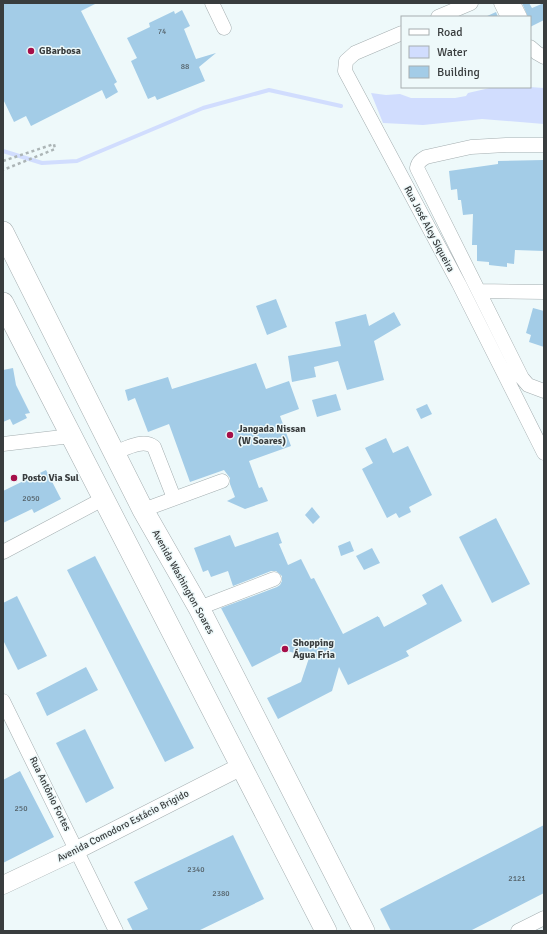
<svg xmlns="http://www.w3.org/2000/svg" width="547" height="934" font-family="Signika,sans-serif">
<rect width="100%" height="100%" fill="#eef9fa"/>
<path fill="#d1ddfe" d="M494 87H530L544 88V124L482 119 423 125 383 123 371 93 386 95 400 94 411 98H455L466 96 468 93Z"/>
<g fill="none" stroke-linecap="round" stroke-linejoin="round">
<path stroke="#d1ddfe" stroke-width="4" d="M3 151 42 163 77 161 203 108 269 90 341 106"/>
</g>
<path fill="#a3cce7" d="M3 3H97L81 11 117 82 114 84 118 92 106 99 102 90 31 126 26 116 14 122 3 99Z
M522 3H529L532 8 544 3V20L530 27V17H528Z
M182 10 190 26 184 29 196 59 216 53 199 67 205 81 157 100 155 96 148 99 131 61 137 58 127 38 150 27 149 23 174 11 175 14Z
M496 12 498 17H485Z
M544 160V251L515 250 514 264 507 263V267L489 265V262L477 261V245H472L473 214 463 215 461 200H458L457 189 451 190 449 171 498 164V161Z
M276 299 287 327 267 335 256 306Z
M533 308 544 311V347L529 342 531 335 526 333Z
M394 312 401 325 374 341 384 380 347 390 338 361 314 367 316 377 292 382 288 356 341 346 335 322 366 314 369 326Z
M256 363 266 389 289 381 299 409 280 416 291 446 249 461 259 488 262 487 268 501 245 509 227 501 235 497 230 484V478L224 470 190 482 169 424 148 432 135 398 128 401 125 390 168 377 172 389Z
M13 368 16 385 30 413 25 414 27 418 13 425 10 419 3 422V370Z
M336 394 341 410 317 417 312 400Z
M427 404 432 414 421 419 416 409Z
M386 438 393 453 408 446 432 495 409 507 411 512 399 518 396 513 387 518 362 469 373 463 365 448Z
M46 470 61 499 34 513 32 509 3 523V491Z
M312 507 320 517 313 524 305 515Z
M496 518 530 584 492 603 459 537Z
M278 532 282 543 279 544 288 565 301 559 311 579 314 578 343 634 378 616V617H379L384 627 427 604 422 595 442 584 462 621 406 651 409 656 348 685 339 667 332 691 278 719 267 698 301 682 309 658 285 650 252 667 221 608 277 587 280 585 282 581V576L276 571H271L233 586 228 571 211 577 208 570 203 572 194 548 230 535 235 547Z
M350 541 354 551 341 556 338 546Z
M372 548 380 563 364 570 356 556Z
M95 556 194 748 165 762 67 570Z
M17 596 47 656 18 670 3 640V603Z
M86 667 98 690 47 716 36 693Z
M85 729 114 788 86 803 56 743Z
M20 771 54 837 3 863V780Z
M544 825V893L470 931H391L380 909Z
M233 835 264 899 198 931H133L127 919 148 909 134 882Z"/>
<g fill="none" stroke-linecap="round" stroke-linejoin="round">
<defs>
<path id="minor" d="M212 3 224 28
M501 3 508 17
M513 3 520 17
M438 17 471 3
M402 33 355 53 346 61 345 71 459 284 544 453
M530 47 537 53 544 57
M544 145H506L471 147 426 157C421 160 418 162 417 168L522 378 528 385 544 391
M479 291 544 292
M3 444 71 436
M114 453C125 449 143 438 154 447L174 498
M143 510 222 481
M3 552 103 499
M199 608 274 579
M3 701 116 931
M518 931 544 918"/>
<path id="major" d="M3 885 77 850 242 766"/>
<path id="highway" d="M3 232 143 510 199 608 364 931
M3 303 326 931"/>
</defs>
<use href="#minor" stroke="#a4aeb0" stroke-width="15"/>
<use href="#major" stroke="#a4aeb0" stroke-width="19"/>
<use href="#highway" stroke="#a4aeb0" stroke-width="22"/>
<path stroke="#acb5b6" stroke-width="2.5" stroke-dasharray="3 3" stroke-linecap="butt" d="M3 161 54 144 55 149 3 170"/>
<use href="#minor" stroke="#fff" stroke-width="14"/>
<use href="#major" stroke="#fff" stroke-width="18"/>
<use href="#highway" stroke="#fff" stroke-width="21"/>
</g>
<g fill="#a50f49" stroke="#eef9fa" stroke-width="1.5">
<circle cx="31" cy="51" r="4"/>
<circle cx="230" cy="435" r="4"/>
<circle cx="14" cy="478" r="4"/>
<circle cx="285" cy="649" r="4"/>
</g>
<g text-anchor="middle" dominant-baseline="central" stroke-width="3" stroke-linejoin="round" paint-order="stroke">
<g font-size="8" fill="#546168">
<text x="162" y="31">74</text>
<text x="185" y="66">88</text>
<text x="31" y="498">2050</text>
<text x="21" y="808">250</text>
<text x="196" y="869">2340</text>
<text x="517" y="878">2121</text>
<text x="221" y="893">2380</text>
</g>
<g font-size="10" font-weight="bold" fill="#393d3e" stroke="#eef9fa" text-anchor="start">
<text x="39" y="51">GBarbosa</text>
<text x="238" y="429">Jangada Nissan<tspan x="238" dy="12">(W Soares)</tspan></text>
<text x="22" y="478">Posto Via Sul</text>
<text x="293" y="643">Shopping<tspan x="293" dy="12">Água Fria</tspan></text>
</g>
<g font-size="10" fill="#393d3e" stroke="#eef9fa">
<text transform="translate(429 229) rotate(62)">Rua José Alcy Siqueira</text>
<text transform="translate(183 582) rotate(61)">Avenida Washington Soares</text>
<text transform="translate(50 794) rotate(64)">Rua Antônio Fortes</text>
<text transform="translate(123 826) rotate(-27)">Avenida Comodoro Estácio Brigido</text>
</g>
</g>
<rect width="547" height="934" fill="none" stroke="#393d3e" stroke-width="8"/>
<rect x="401" y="16" width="130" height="72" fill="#eef9fa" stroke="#a6aeaf"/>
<rect x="409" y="29" width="20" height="6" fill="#ffffff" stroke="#a6aeaf"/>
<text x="437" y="36" font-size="12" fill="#393d3e">Road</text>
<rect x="409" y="46" width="20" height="12" fill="#d1ddfe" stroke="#a6aeaf"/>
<text x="437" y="56" font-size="12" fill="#393d3e">Water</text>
<rect x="409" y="66" width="20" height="12" fill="#a3cce7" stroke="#a6aeaf"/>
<text x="437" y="76" font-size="12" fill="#393d3e">Building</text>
</svg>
